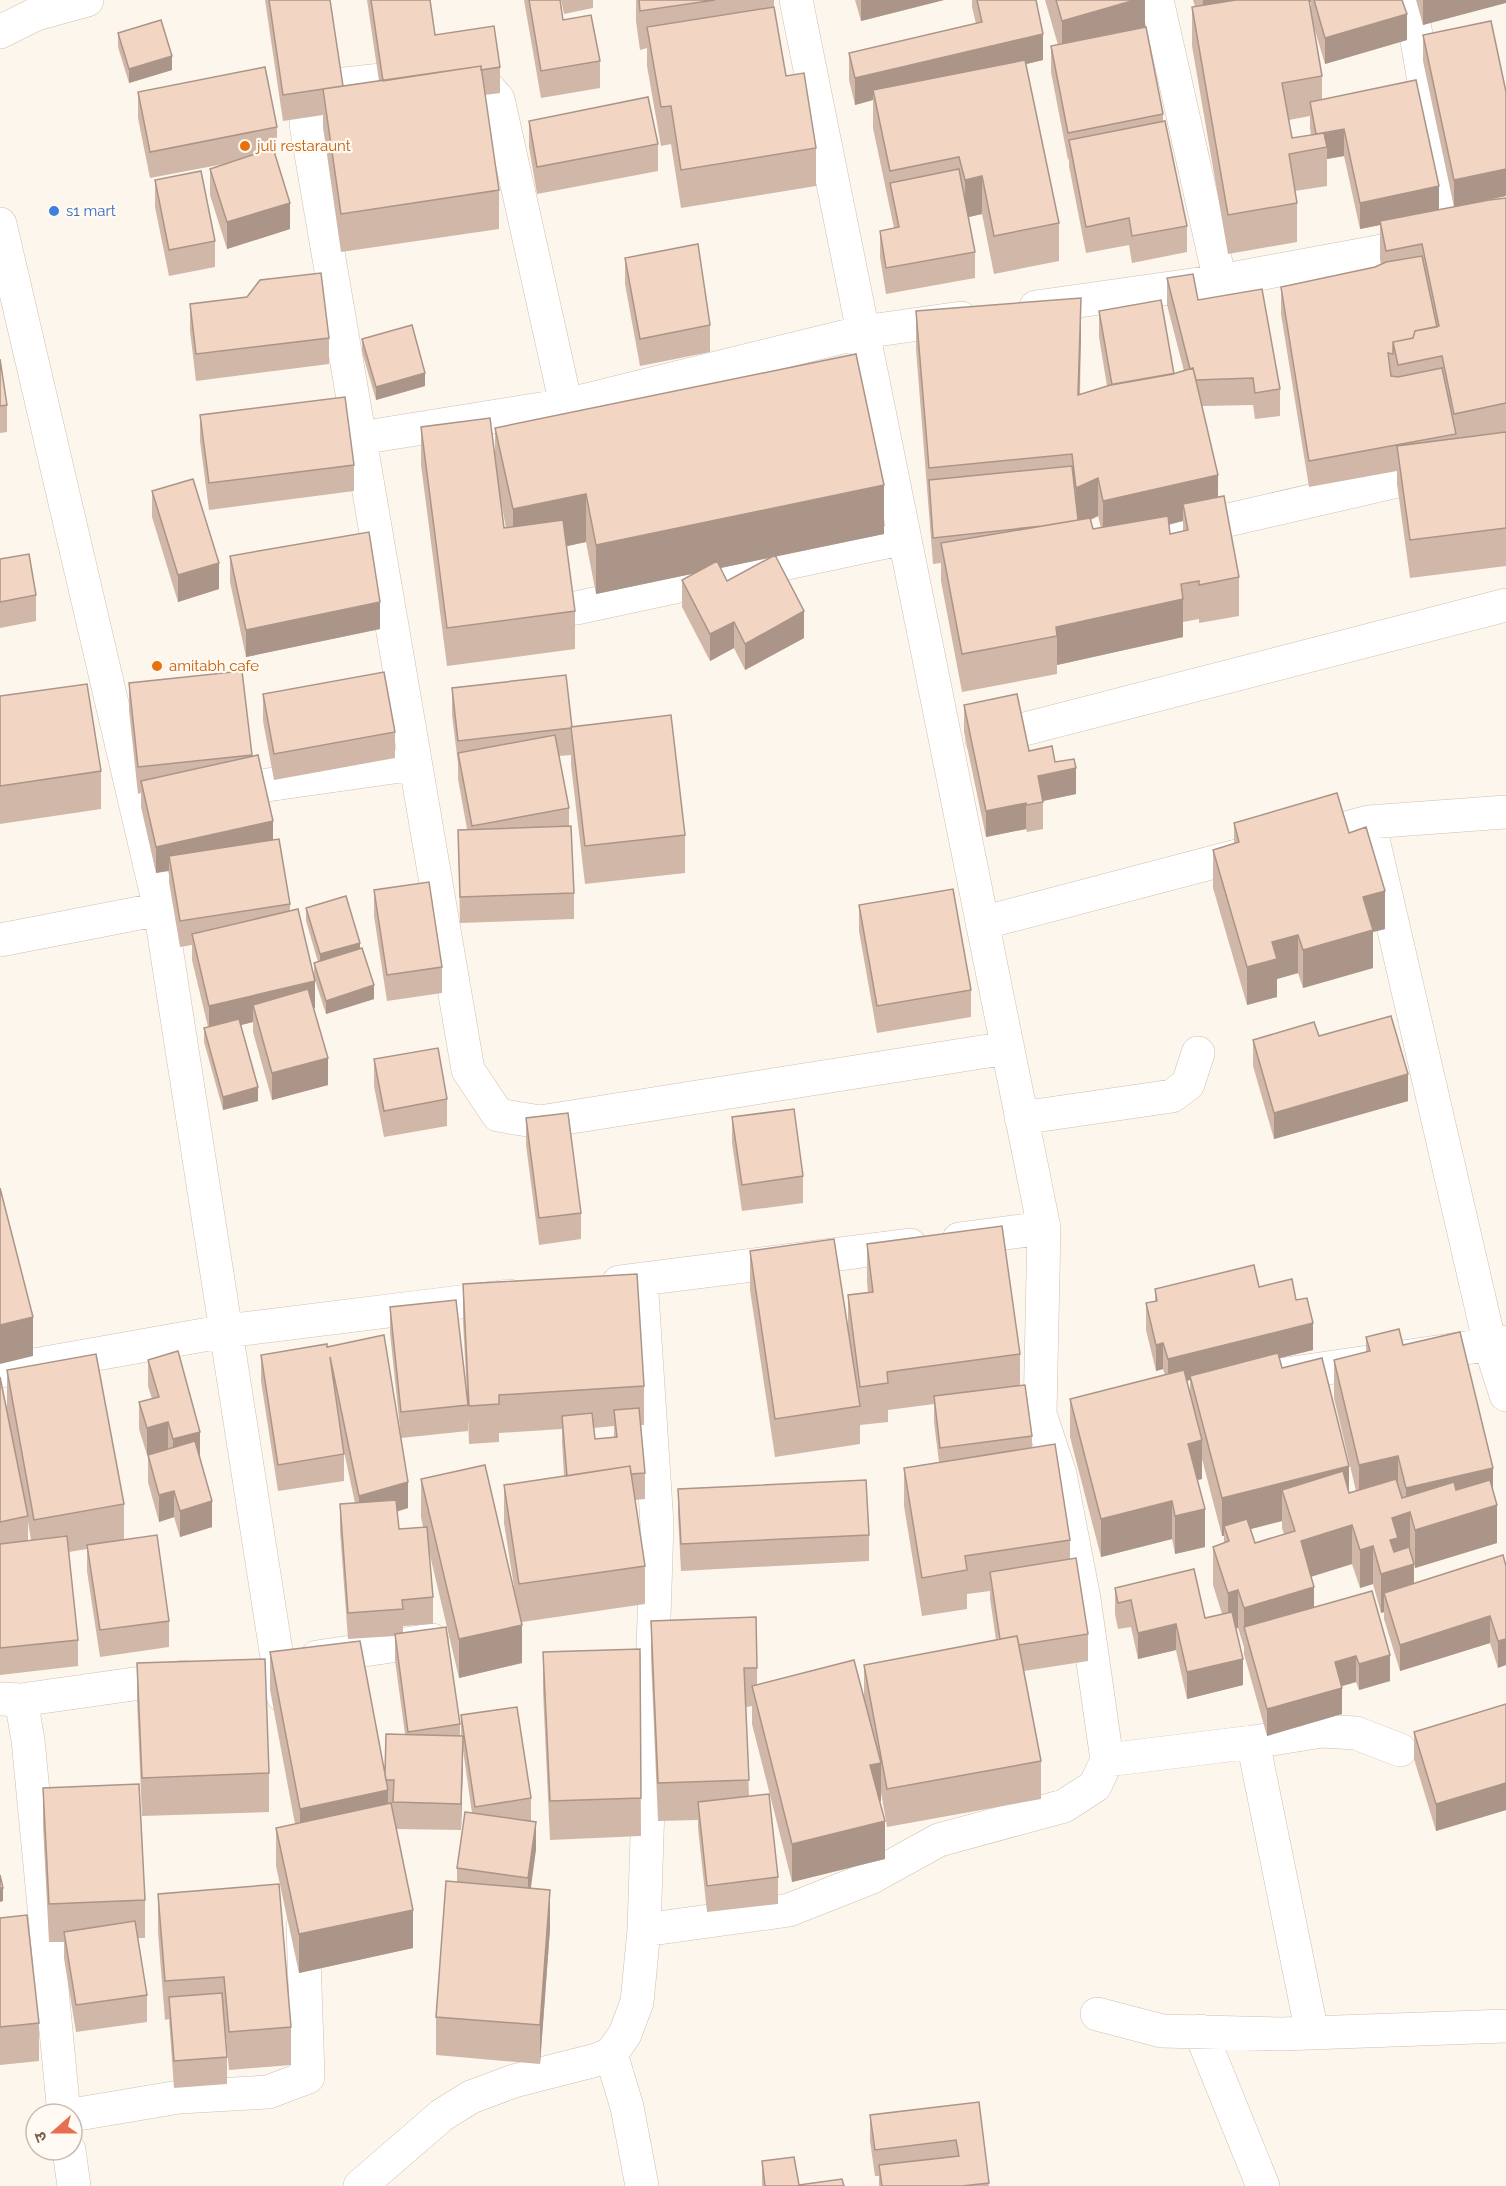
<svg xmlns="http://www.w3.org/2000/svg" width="1506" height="2186" font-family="Raleway,'Noto Sans Devanagari',sans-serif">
<rect width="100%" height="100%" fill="#fdf6ec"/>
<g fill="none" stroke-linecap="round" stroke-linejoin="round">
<defs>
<path id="street" d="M1157 0 1220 281
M1410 0 1451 238
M0 32 36 14 87 0
M0 224 160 909 283 1696
M1036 307 1220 281 1506 228
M566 405 498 99 480 79 455 72 336 85 317 92 310 105 306 124 468 1070 498 1115 540 1122 1007 1048
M360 438 566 405 863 332 961 318
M1128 543 1506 456
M576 608 904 538
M982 740 1506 605
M267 785 415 764
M1369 822 1490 1345 1506 1395
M1350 827 1369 822 1506 812
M982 923 1256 851
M0 940 160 909
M1021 1118 1172 1096 1188 1084 1198 1053
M959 1239 1044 1228
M619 1282 910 1245
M0 1371 226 1331 509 1296
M1279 1375 1506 1342
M317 1657 432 1640
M0 1699 21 1700 183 1677
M21 1700 28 1740 64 2114
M1253 1742 1312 2033
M1107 1760 1253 1742 1322 1731 1356 1733 1400 1750
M644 1930 789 1910 870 1878 939 1840 1064 1806 1095 1786 1107 1760 1084 1599 1060 1474 1040 1414 1044 1228 796 0
M1097 2014 1162 2031 1281 2034 1506 2026
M1200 2031 1263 2186
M611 2054 627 2107 642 2186
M72 2115 179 2097 268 2092 308 2077 303 1926
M69 2150 74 2186
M360 2186 442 2115 471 2097 514 2081 596 2060 611 2054 625 2034 637 2002 644 1930 657 1524 641 1279"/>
</defs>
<use href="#street" stroke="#d1beb0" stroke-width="34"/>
<use href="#street" stroke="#fff" stroke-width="33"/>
</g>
<path fill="#d1b7a8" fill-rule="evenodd" d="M265 0H330L343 86 379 81 367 0H430L435 35 500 67V93L485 95 499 190V229L341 252 323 127V115L283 121Z
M524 0H560L563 20 600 61V88L541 98Z
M561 0H593V8L564 14Z
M636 0H774V7L786 76 816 148V186L681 208 671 144 661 146 647 66V48L640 50 636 21Z
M855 0H944L861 21Z
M972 0H1036L1043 60 1026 64 1059 223V261L994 274 982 214 968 217 975 252V278L886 294 880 257V231L894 228 873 128V100L855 105 849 80V53L976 24 972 7Z
M1045 0H1145V28L1163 114V121L1187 226V252L1132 263 1129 245 1086 253 1069 166V159L1068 160 1051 72V46L1058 45Z
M1193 0H1402L1407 40 1325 64 1313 24 1322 76V99L1439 210 1506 198V566L1410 578 1397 484V471L1309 487 1281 314V287L1375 267 1381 265 1380 259V225L1360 229 1344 156 1327 159V186L1295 191 1297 203V242L1228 254 1192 46V7H1195ZM1309 2H1311V16ZM1310 116V128L1311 135 1292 138 1289 120Z
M1416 0H1506L1423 25Z
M118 33 172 70 129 83 118 47Z
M1423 35 1506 92V196L1454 207 1423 61Z
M138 92 277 127V153L275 154 290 229 227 249 210 195V169L229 163 150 178 138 118Z
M529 121 658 144V171L537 194 529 147Z
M155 180 215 241V267L169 276 155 207Z
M625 258 710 325V352L640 366 625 284Z
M1167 278 1198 300 1280 389V416L1255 419 1253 405 1202 406 1218 497 1239 577V616L1199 623V619L1183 622V637L1057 665V674L962 692 941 581V563L933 564 916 349V311L1081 336 1080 395 1107 386 1099 337V311L1174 374 1184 371 1167 305ZM1098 516 1101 528 1093 529 1091 520ZM1183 521V532L1170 534 1169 525Z
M190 304 329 338V364L196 381 190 331Z
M362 339 425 386 376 400 362 352Z
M0 359 7 405V432L0 433Z
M200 415 354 465V491L209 510 200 441Z
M421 427 495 460V428L884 534 775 556 804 638 745 670 734 648 710 661 682 607V580L695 573 596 594 586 542 566 546 575 611V649L447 666 421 465ZM501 501 506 528H504ZM772 557 727 581 720 568Z
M152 491 219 589 178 602 152 517Z
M230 556 380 629 246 657 230 582Z
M0 559 36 595V621L0 628Z
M242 671 252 757 290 904V911L315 1008H314L328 1085 272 1100 253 1032V1022L241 1025 258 1101 223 1110 204 1042V1028L208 1027 192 960V945L180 947 169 882V870L156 873 141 807V793L138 794 129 710V683Z
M452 688 572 727 685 835V873L585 884 571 765V755L559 756 569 808V826L574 893V919L460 923 458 830 467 829 458 779V763L452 715Z
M263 694 395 732V758L274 780 263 721Z
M0 696 101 771V809L0 824Z
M964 705 1029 751 1055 762 1076 794 1043 801V829L1027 832 1026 829 986 837 964 732Z
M1234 823 1349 833 1385 929 1373 932V968L1303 988 1298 973 1277 979V997L1247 1005 1213 888V850L1234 843Z
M374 890 442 967V993L387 1001 374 916Z
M859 905 971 990V1017L877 1033 859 931Z
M306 908 360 949 374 999 326 1014 314 977V963L318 962 306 921Z
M1319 1036 1408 1101 1274 1139 1253 1066V1040Z
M374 1059 447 1099V1126L384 1137 374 1086Z
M732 1117 803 1176V1203L742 1211 732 1143Z
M526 1118 581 1213V1239L539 1245 526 1145Z
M867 1244 1020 1354V1385L1032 1436V1447L1070 1540V1559L1088 1634V1661L1024 1671 1041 1761V1799L887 1827 881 1792V1801H880L885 1859 792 1882 752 1724V1706L746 1707 749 1796 778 1877V1904L707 1912 698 1828V1820L658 1821 651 1659V1621L757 1668V1685L864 1698V1665L996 1640 990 1598V1591L967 1594V1609L922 1616 904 1506V1468L939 1462 934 1422V1404L888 1410V1422L860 1425V1422V1444L775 1457 750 1290V1251L848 1330V1295L868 1292 867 1282Z
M463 1284 644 1386V1425H641L645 1473V1499L635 1500 645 1566V1604L522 1622V1663L459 1678 429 1551 433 1597V1624L403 1626V1633L460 1724V1736H461V1715L531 1798V1822L536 1849 531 1889 550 1929 540 2064 436 2055V2017L457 1882V1868L472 1813 463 1750 461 1830 396 1829 413 1948 299 1973 276 1866V1828L295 1824 270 1690V1652L385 1775 405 1734 395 1660V1636L348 1639 340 1531V1504L355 1503 342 1442 344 1454V1481L278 1491 261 1381V1355L327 1347 408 1508 397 1512 399 1529 423 1527 421 1517V1479L514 1587 504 1523V1485L564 1476 562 1442V1429L499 1433V1442L469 1444 468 1417V1431L401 1438 390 1333V1307L467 1394 463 1322ZM614 1426V1437L595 1439 594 1428Z
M1259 1287 1296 1300 1313 1350 1279 1358 1282 1368 1349 1466V1493L1356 1491 1334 1398V1360L1366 1352V1337L1403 1345 1493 1490 1497 1543 1415 1568 1410 1550 1414 1584 1503 1555 1498 1668 1490 1643 1400 1671 1384 1619V1612L1381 1613 1373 1584 1360 1588 1352 1564 1311 1576 1314 1608 1390 1681 1359 1690 1356 1682 1342 1686V1714L1267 1736 1244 1654V1647L1238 1628H1236L1243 1685 1187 1699 1176 1650 1138 1659 1131 1627 1118 1629 1115 1614V1588L1205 1618 1222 1614 1213 1585V1547L1224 1543V1536H1222L1202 1459V1479L1197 1480 1205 1547 1175 1554 1172 1539 1101 1557 1070 1437V1399L1165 1375 1163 1369 1156 1371 1146 1330V1303L1155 1301V1289ZM1190 1380V1393L1187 1381ZM1282 1521V1528L1284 1534 1255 1543 1251 1529Z
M148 1360 200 1456 212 1527 180 1537 174 1517 159 1522 148 1482V1455L169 1449 147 1455 139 1429V1402L152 1399 148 1386Z
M7 1370 124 1504V1540L169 1621V1647L100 1657 87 1571V1549L69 1552 78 1640V1666L0 1675V1377L7 1409ZM28 1522 31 1540 28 1541Z
M678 1489 869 1535V1561L681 1571 678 1516Z
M640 1649 641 1836 550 1840 543 1691V1652Z
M137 1663 269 1773V1812L142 1816 137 1701Z
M1506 1704V1810L1436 1831 1414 1759V1732Z
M43 1788 145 1900V1938H138L147 1995V2022L76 2032 64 1958V1942H49L43 1826Z
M158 1894 291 2027V2065L229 2070 224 2015 227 2057V2084L174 2088 169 2019 165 2020 158 1932Z
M0 1918 39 2023V2061L0 2065Z
M979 2102 989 2186H879V2176H875L870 2141V2115Z
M762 2161 799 2185 844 2186H762Z"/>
<path fill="#aa9588" d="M861 0H944L861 21Z
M1135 0H1145V35L1062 59V21Z
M1203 0H1311V2L1203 34Z
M1423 0H1506V3L1423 25Z
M1407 14V40L1325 64V38Z
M1043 34V60L875 100 873 90V100L855 105V78Z
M172 56V70L129 83V69Z
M1344 129V156L1327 159V147L1316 135Z
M1506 169V196L1454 207V180Z
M982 176V214L965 218V180Z
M1439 186V212L1380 221V225L1360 229V203Z
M290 203V229L227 249V222Z
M1081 298V336L1078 433V395Z
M425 373V386L376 400V387Z
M1218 475V513L1183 504V521L1103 539V501Z
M1098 478V516L1078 525 1076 522V488Z
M884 485V534L596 594V545Z
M586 494V542L513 558V509Z
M219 563V589L178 602V575Z
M1183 599V637L1057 665V636L1056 627Z
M380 602V629L246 657V630Z
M804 611V638L745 670V644Z
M734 622V648L710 661V634Z
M1076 768V794L1038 802V776Z
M1026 803V829L986 837V811Z
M273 821V848L169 856V871L156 873V847Z
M1385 891V929L1373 932V968L1303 988V950L1363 897Z
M1298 935V973L1277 979V997L1247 1005V967L1272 942Z
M360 943V956L320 967V954Z
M315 981V1008L257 1021 253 1005V1022L209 1033V1006Z
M374 985V999L326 1014V1001Z
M328 1058V1085L272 1100V1073Z
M1408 1074V1101L1274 1139V1113Z
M258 1087V1101L223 1110V1097Z
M33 1317V1356L0 1364V1325Z
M1313 1323V1350L1191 1380 1190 1376V1380L1168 1385V1359Z
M1163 1343V1369L1156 1371V1345Z
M168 1422V1449L147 1455V1428Z
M200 1432V1459L173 1466V1439Z
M1202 1440V1479L1188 1482V1444Z
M1398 1456V1494L1359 1503V1465Z
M1349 1466V1504L1282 1490V1521L1227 1535 1224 1526V1536H1222V1498Z
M1493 1468V1506L1410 1512V1550L1414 1564V1603L1384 1593V1612L1381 1613V1574L1390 1540 1392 1518 1406 1513V1488Z
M408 1482V1508L359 1522V1496Z
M174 1491V1517L159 1522V1495Z
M212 1501V1527L180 1537V1511Z
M1172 1501V1539L1101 1557V1519Z
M1497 1505V1543L1415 1568V1530Z
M1205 1509V1547L1175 1554V1516Z
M1352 1525V1564L1301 1580V1541Z
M1373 1546V1584L1360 1588V1550Z
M1314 1587V1625L1244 1627V1647V1608Z
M1238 1590V1628L1228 1631V1593Z
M1490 1616V1643L1400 1671V1645Z
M1176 1624V1650L1138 1659V1633Z
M522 1625V1663L459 1678V1639Z
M1506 1639V1665L1498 1668V1641Z
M1390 1655V1681L1359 1690V1664Z
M1356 1656V1682L1335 1688V1662Z
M1243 1659V1685L1187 1699V1672Z
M1342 1688V1714L1267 1736V1709Z
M463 1736V1762L461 1830V1804Z
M881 1763V1801L870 1803V1765Z
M1506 1783V1810L1436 1831V1804Z
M388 1790V1828L300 1847V1809Z
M885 1821V1859L792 1882V1844Z
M536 1822V1849L528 1905V1878Z
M0 1888H3V1901L0 1902Z
M550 1890V1929L540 2064V2025Z
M413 1910V1948L299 1973V1934Z"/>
<path fill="#f3d5c3" stroke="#aa9588" stroke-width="1.5" d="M269 0H330L343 86 283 95Z
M371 0H430L435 35 494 26 500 67 481 70V66L383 81Z
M529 0H560L563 20 591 15 600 61 541 71Z
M639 0H715L640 11Z
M977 0H1036L1043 34 855 78 849 53 982 22Z
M1056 0H1135L1062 21Z
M1236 0H1309L1322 76 1282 83 1292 138 1324 133 1327 147 1289 154 1297 203 1228 215 1192 7Z
M1314 0H1402L1407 14 1325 38Z
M774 7 786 76 804 73 816 148 681 170 671 106 661 107 647 27Z
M161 20 172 56 129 69 118 33Z
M1491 21 1506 92V169L1454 180 1423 35Z
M1146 27 1163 114 1068 133 1051 46Z
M1025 60 1059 223 994 236 982 176 965 180 959 157 890 171 873 90Z
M481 66 499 190 341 214 323 89Z
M265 67 277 127 150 152 138 92Z
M1416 80 1439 186 1360 203 1344 129 1316 134 1310 102Z
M648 97 658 144 537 167 529 121Z
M1165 121 1187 226 1132 236 1129 218 1086 227 1069 140Z
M273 148 290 203 227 222 210 169Z
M959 169 975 252 886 268 880 231 899 227 890 183Z
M201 171 215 241 169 250 155 180Z
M1506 198V403L1454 414 1442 356 1398 365 1393 342 1413 338 1415 331 1439 326 1422 244 1386 251 1380 221 1489 200Z
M698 244 710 325 640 339 625 258Z
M1422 256 1437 327 1415 331 1413 338 1393 342V354L1388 353 1391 376 1398 377 1442 368 1456 434 1309 461 1281 287 1375 267 1386 262Z
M321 273 329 338 196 354 190 304 247 297 260 280Z
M1193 274 1198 300 1262 289 1280 389 1255 393 1253 378 1196 380 1193 368 1190 369 1167 278Z
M1081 298 1078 395 1114 384 1176 373 1193 368 1218 475 1103 501 1098 478 1076 488 1072 454 929 468 916 311Z
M1161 300 1174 374 1112 385 1099 311Z
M412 325 425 373 376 387 362 339Z
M856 354 884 485 596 545 586 494 513 509 495 428Z
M0 359 7 405 0 406Z
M345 397 354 465 209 483 200 415Z
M490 418 504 528 563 520 575 611 447 628 421 427Z
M1506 432V528L1410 540 1397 446Z
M1072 466 1078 520 1042 526 933 538 929 480Z
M193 479 219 563 178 575 152 491Z
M1224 496 1239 577 1199 585V581L1181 584 1183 599 1056 627 1057 636 962 654 941 543 1090 518 1093 529 1168 516 1170 534 1188 530 1183 504Z
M369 532 380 602 246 630 230 556Z
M29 554 36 595 0 602V559Z
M775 555 804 611 745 644 734 622 710 634 682 580 717 561 727 581Z
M242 671 252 755 138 767 129 683Z
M384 672 395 732 274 754 263 694Z
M566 675 572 727H571V728L458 741 452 688Z
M87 684 101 771 0 786V696Z
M1017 694 1029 751 1052 746 1055 762 1074 759 1076 768 1038 776 1043 802 1027 805 1026 803 986 811 964 705Z
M671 715 685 835 585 846 571 727Z
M555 735 569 808 472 826 458 753Z
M258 755 273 821 156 847 141 781Z
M1337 793 1349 833 1366 827 1385 891 1363 897 1373 930 1303 950 1298 935 1272 942 1277 959 1247 967 1213 850 1239 842 1234 823Z
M571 826 574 893 460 897 458 830Z
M279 839 290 904 180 921 169 856Z
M429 882 442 967 387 975 374 890Z
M953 889 971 990 877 1006 859 905Z
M346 896 360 943 320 954 306 908Z
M298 909 315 981 209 1006 192 934Z
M362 948 374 985 326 1001 314 963Z
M308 989 328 1058 272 1073 253 1005Z
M1391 1016 1408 1074 1274 1113 1253 1040 1314 1022 1319 1036Z
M239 1019 258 1087 223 1097 204 1028Z
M438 1048 447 1099 384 1111 374 1059Z
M794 1109 803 1176 742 1185 732 1117Z
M568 1113 581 1213 539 1218 526 1118Z
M0 1188 33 1317 0 1325Z
M1002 1226 1020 1354 887 1372 888 1383 860 1387 848 1295 873 1292 867 1244Z
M834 1239 860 1406 775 1419 750 1251Z
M1254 1265 1259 1287 1292 1279 1296 1300 1307 1298 1313 1323 1168 1359 1163 1343 1156 1345 1146 1303 1157 1301 1155 1289Z
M637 1274 644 1386 499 1395V1404L469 1406 463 1284Z
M456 1300 468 1405 401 1412 390 1307Z
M1399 1329 1403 1345 1460 1332 1493 1468 1406 1488 1398 1456 1359 1465 1334 1360 1370 1351 1366 1337Z
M384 1335 408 1482 359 1496 330 1357 344 1454 278 1465 261 1355 327 1344V1347Z
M178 1351 200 1432 173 1439 168 1422 147 1428 139 1402 159 1397 148 1360Z
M1278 1353 1282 1368 1322 1358 1349 1466 1222 1498 1190 1376Z
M96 1354 124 1504 34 1520 7 1370Z
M1184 1370 1202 1440 1188 1444 1205 1509 1175 1516 1172 1501 1101 1519 1070 1399Z
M0 1377 28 1516 0 1522Z
M1025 1385 1032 1436 940 1448 934 1396Z
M639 1408 645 1473 631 1474 630 1466 567 1476 562 1416 592 1413 595 1439 617 1437 614 1410Z
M195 1441 212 1501 180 1511 174 1491 159 1495 148 1455Z
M1055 1444 1070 1540 965 1556 967 1570 922 1578 904 1468Z
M485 1465 522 1625 459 1639 421 1479Z
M630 1466 645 1566 519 1584 504 1485Z
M1343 1471 1349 1493 1396 1479 1402 1498 1454 1482 1456 1490 1490 1480 1497 1505 1415 1530 1410 1512 1392 1518 1398 1538 1390 1540 1394 1552 1409 1547 1414 1564 1381 1574 1373 1546 1360 1550 1352 1525 1301 1541 1314 1587 1244 1608 1238 1590 1228 1593 1213 1547 1229 1541 1224 1526 1247 1519 1255 1543 1295 1531 1282 1490Z
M866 1480 869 1535 681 1544 678 1489Z
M396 1500 399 1529 427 1527 433 1597 402 1600 403 1609 348 1613 340 1504Z
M157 1535 169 1621 100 1630 87 1545Z
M67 1536 78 1640 0 1648V1544Z
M1503 1555 1506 1566V1639L1498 1641 1490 1616 1400 1645 1384 1593Z
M1076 1558 1088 1634 1019 1645 1017 1636 1000 1639 990 1572Z
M1194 1569 1205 1618 1232 1612 1243 1659 1187 1672 1176 1624 1138 1633 1131 1600 1118 1603 1115 1588Z
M1372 1591 1390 1655 1359 1664 1356 1656 1335 1662 1342 1688 1267 1709 1244 1627Z
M756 1617 757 1668H744L749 1780 658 1783 651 1621Z
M446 1627 460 1724 408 1732 395 1634Z
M1017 1636 1041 1761 887 1789 864 1665Z
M360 1641 388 1790 300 1809 270 1652Z
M640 1649 641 1798 550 1801 543 1652Z
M265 1659 269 1773 142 1778 137 1663Z
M854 1660 881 1763 870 1765 885 1821 792 1844 752 1686Z
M1506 1704V1783L1436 1804 1414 1732Z
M517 1707 531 1798 475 1807 461 1715Z
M386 1734 463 1736 461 1804 393 1802 394 1780H386L385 1775Z
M139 1784 145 1900 49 1904 43 1788Z
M769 1794 778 1877 707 1886 698 1802Z
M391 1803 413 1910 299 1934 276 1828Z
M465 1812 536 1822 528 1878 457 1868Z
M0 1875 3 1888H0Z
M446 1881 550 1890 540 2025 436 2017Z
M279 1884 291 2027 229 2032 224 1977 165 1981 158 1894Z
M27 1915 39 2023 0 2027V1918Z
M135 1921 147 1995 76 2005 64 1932Z
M222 1993 227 2057 174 2061 169 1997Z
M979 2102 989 2183 962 2186H882L879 2165 959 2156 956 2140 875 2150 870 2115Z
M794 2157 799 2185 842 2179 844 2186H765L762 2161Z"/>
<g fill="#e8710a" stroke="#fffaf3" stroke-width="2">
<circle cx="245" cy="146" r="6"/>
<circle cx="157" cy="666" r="6"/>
</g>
<circle fill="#3f7fe0" stroke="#fffaf3" stroke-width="2" cx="54" cy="211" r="6"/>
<g text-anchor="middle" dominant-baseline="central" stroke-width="4.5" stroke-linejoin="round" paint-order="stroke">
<g font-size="15" fill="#c56008" stroke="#fffaf3" text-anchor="start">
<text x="257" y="146">juli restaraunt</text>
<text x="169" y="666">amitabh cafe</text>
</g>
<g font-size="15" fill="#366cbe" stroke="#fffaf3" text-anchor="start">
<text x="66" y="211">s1 mart</text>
</g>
</g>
<g transform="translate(54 2132) rotate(249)"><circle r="28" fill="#fffaf3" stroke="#cabbb1" stroke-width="1.5"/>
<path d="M0-4.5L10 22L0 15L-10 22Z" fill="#e76f51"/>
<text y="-9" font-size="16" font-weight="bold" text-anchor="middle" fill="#7a5c4d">उ</text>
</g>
</svg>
